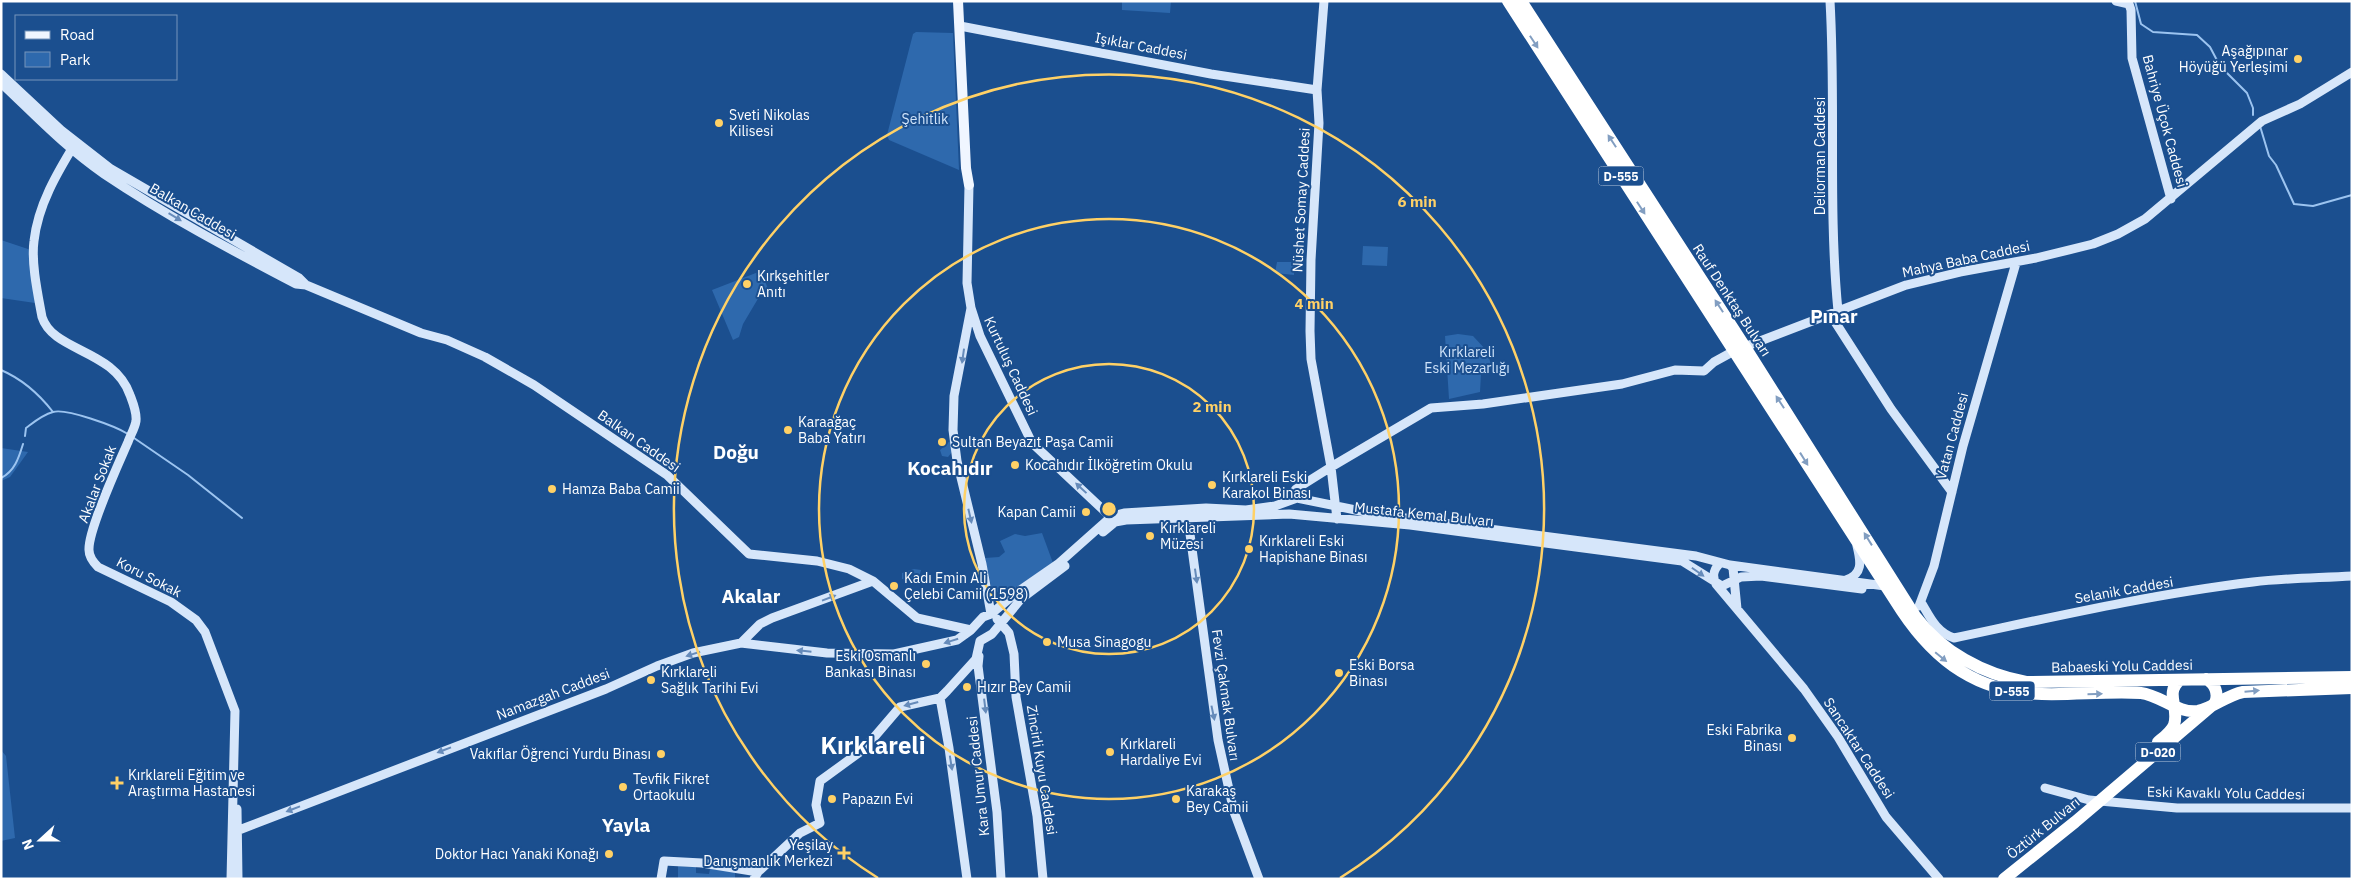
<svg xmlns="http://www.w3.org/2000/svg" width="2353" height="880" font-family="'IBM Plex Sans',sans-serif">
<rect width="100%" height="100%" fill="#1b4f8f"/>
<path fill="#2e69ad" d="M1122 1H1171L1170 13 1122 10Z
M916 32 953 33 959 170 889 140 887 135 913 34Z
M1 240 31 250 35 303 1 298Z
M1363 246 1388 247 1387 266 1362 265Z
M1277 262H1294V275L1275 273Z
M761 271 770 294 759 297 743 324 739 337 733 340 712 290Z
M1458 334 1473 336 1487 351 1492 368 1481 374 1480 392 1449 399 1445 336Z
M950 441 952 452 948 457 942 456 940 450Z
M1 448 28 452 10 477 1 481Z
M1042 533 1053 563 1007 593 992 591 985 558 999 557 1005 552 1000 541 1015 534 1025 536Z
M914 569 921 570 919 578 902 579V573Z
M1 750 6 756 15 838 1 841Z
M678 866 696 867V873L709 874 710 869 735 872V879H678Z"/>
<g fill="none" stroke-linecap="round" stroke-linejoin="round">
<path stroke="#9cc4f0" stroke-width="2" d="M2135 1 2141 24 2153 32 2197 35 2210 47 2220 66 2247 93 2253 108V115
M2260 126 2269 156 2276 165 2294 204 2313 206 2352 195
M1 370C22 379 39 394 53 412
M25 436 26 428C34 422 42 415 53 412 66 408 115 426 128 434
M134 438 188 475 242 518
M1 478C15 471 19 457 23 444"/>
<path stroke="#d6e6fa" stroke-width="9" d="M1324 1 1317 90 1319 123 1311 260 1310 331 1311 359 1331 467 1337 519
M1830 1C1836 105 1828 208 1838 311
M2116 1 2129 4 2131 10 2132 58 2171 199
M960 26 1211 74 1317 90
M1 74 61 130 111 169 299 278 306 285
M1 83C34 114 66 148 104 174 165 215 231 250 296 284L306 285 421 333 447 340 485 357 534 385 667 475 749 554 817 561 849 569 873 581 917 618 971 630
M76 142C57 173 38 205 34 241 31 263 38 295 42 317 53 352 114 349 130 395 133 403 137 412 136 421 135 428 130 436 128 442 118 465 88 530 89 550 89 557 93 562 98 567L171 602 196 620 205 632 235 711 231 879
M969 185 967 283 971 308 980 336 1032 443 1114 520
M971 308 954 396 953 430 957 461 982 564 991 614
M1830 314 1891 409 1952 492
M1287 501 1296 489 1331 467 1431 408 1483 404 1622 384 1675 370 1704 371 1714 362 1734 351 1906 285 1960 272 2036 258 2093 244 2118 234 2145 219 2262 121 2300 104 2352 72
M1187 512 1218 740 1234 812 1259 879
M1103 532 1115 522 1126 520 1289 514 1410 525 1682 561 1722 586 1741 577 1761 576 1862 589
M1720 563C1713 570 1712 576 1716 584L1804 689 1838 737 1886 817 1939 879
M1730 565 1733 568 1737 609
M1846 580C1863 574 1861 562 1857 546
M1921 602C1930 617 1936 632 1954 638 2053 617 2153 594 2253 582 2286 578 2319 578 2352 576
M1919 606 1934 566 1963 446 2016 263
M997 619 1009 633 1014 654 1016 697 1037 816 1043 879
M980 641 992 634 1021 599 1065 566
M741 643 827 653 894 654 957 640 971 630 983 617 991 614 1016 593 1058 564 1112 516 1124 513 1206 508 1246 510 1275 506 1297 498 1375 514 1696 556 1730 565 1885 586 1888 584
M979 656 978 666 997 812 1001 879
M940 698 949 748 967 879
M2045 788 2089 800 2177 808H2352
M237 809 238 879
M239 830 606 689 657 666 693 653 741 643 760 624 772 618 873 581
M661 879 664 861 702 863 758 872
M754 879 758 872 800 833 820 823 816 805 820 781 864 749 900 707 940 698 947 691 976 659 980 641"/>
<path stroke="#f0f6ff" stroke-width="10" d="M958 1 966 168 969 185"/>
<path stroke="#fff" stroke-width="12" d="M1508 1 1902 611C1936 662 1979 693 2042 694 2075 695 2108 691 2141 693 2160 695 2178 714 2198 711 2213 708 2227 695 2243 692L2352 688
M1521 1 1745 347 1915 616C1942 652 1983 674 2026 682L2352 677
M2158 742C2164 737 2171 732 2174 725 2180 708 2164 693 2180 680
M2004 879 2075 822 2215 703C2219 694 2215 683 2206 679"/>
</g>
<defs><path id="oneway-solid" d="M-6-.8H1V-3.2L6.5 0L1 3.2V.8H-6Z" transform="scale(1.25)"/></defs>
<g fill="#829ec1">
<use href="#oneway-solid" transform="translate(1534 42) rotate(57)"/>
<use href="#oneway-solid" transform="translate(1612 141) rotate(-123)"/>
<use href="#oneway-solid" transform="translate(1641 208) rotate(57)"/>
<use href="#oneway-solid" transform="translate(1719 306) rotate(-123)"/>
<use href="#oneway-solid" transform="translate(1780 402) rotate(-123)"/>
<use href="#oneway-solid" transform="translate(1804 459) rotate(58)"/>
<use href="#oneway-solid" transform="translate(1868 539) rotate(-122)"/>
<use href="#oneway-solid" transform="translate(1941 657) rotate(39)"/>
<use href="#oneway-solid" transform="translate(2252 691) rotate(-5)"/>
<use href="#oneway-solid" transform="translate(2095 694) rotate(-1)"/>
</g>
<g fill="#668bba">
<use href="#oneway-solid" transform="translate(175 217) rotate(31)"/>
<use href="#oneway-solid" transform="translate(963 356) rotate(98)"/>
<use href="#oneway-solid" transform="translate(1081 488) rotate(-137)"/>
<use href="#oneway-solid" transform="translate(970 516) rotate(77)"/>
<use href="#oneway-solid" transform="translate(1698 572) rotate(35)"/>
<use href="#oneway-solid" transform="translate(1196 576) rotate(82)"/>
<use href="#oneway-solid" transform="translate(829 598) rotate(-21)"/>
<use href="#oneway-solid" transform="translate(951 641) rotate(163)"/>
<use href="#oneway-solid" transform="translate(804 651) rotate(-174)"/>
<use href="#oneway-solid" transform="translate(693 654) rotate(163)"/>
<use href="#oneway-solid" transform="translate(911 704) rotate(165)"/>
<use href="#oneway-solid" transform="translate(985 706) rotate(83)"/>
<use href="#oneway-solid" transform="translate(1213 713) rotate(78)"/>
<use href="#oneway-solid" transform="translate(444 750) rotate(159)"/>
<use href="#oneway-solid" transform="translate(951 763) rotate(81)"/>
<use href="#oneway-solid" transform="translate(293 809) rotate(159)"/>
</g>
<g fill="none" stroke="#ffd166" stroke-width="2.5">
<circle cx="1109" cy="509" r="145"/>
<circle cx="1109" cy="509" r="290"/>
<path d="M878 878A435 435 0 1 1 1340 878"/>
</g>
<g fill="#ffd166" stroke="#1b4f8f" stroke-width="2">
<circle cx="2298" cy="59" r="5"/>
<circle cx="719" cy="123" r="5"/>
<circle cx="747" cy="284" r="5"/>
<circle cx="788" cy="430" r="5"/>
<circle cx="942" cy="442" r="5"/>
<circle cx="1015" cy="465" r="5"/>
<circle cx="1212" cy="485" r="5"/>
<circle cx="552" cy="489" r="5"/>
<circle cx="1086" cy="512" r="5"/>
<circle cx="1150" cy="536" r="5"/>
<circle cx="1249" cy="549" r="5"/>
<circle cx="894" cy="586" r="5"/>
<circle cx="1047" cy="642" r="5"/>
<circle cx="926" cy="664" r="5"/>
<circle cx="1339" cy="673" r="5"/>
<circle cx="651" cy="680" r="5"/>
<circle cx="967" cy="687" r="5"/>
<circle cx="1792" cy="738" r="5"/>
<circle cx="1110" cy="752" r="5"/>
<circle cx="661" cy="754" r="5"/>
<path d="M114.5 775.5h5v5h5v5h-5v5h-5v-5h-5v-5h5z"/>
<circle cx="623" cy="787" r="5"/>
<circle cx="832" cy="799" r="5"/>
<circle cx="1176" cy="799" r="5"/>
<path d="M841.5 845.5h5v5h5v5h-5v5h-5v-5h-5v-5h5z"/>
<circle cx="609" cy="854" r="5"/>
</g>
<g text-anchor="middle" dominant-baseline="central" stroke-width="4" stroke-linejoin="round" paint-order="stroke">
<g fill="#1b4f8f" stroke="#bbcadd" stroke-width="1">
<rect x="1598.5" y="166.5" width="45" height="19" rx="4"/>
<rect x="1989.5" y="681.5" width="45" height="19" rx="4"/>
<rect x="2135.5" y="742.5" width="45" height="19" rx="4"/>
</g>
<g font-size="12" font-weight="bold" fill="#fff">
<text x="1621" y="176">D-555</text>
<text x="2012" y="691">D-555</text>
<text x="2158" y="752">D-020</text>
</g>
<g font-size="14" fill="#fff" stroke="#1b4f8f">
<text transform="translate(1141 46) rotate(11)">Işıklar Caddesi</text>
<text transform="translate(2165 121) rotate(75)">Bahriye Üçok Caddesi</text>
<text transform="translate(1820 156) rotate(-90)">Deliorman Caddesi</text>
<text transform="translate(1301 200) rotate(-87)">Nüshet Somay Caddesi</text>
<text transform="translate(193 211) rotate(30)">Balkan Caddesi</text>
<text transform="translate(1966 259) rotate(-12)">Mahya Baba Caddesi</text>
<text transform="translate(1732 300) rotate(57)">Rauf Denktaş Bulvarı</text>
<text transform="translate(1011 366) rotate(65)">Kurtuluş Caddesi</text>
<text transform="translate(1952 436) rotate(-75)">Vatan Caddesi</text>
<text transform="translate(639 441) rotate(35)">Balkan Caddesi</text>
<text transform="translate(97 484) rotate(-69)">Akalar Sokak</text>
<text transform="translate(1424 514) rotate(6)">Mustafa Kemal Bulvarı</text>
<text transform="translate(149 577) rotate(27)">Koru Sokak</text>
<text transform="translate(2124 590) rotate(-10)">Selanik Caddesi</text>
<text transform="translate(2122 666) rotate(-1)">Babaeski Yolu Caddesi</text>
<text transform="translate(553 694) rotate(-21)">Namazgah Caddesi</text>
<text transform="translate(1226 695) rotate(82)">Fevzi Çakmak Bulvarı</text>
<text transform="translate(1859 748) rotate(57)">Sancaktar Caddesi</text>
<text transform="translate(1042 770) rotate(81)">Zincirli Kuyu Caddesi</text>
<text transform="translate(978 776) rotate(-96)">Kara Umur Caddesi</text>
<text transform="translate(2226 793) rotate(1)">Eski Kavaklı Yolu Caddesi</text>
<text transform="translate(2043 828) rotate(-39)">Öztürk Bulvarı</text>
</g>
<g font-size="14" fill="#fff" stroke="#1b4f8f" text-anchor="start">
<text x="2288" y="51" text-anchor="end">Aşağıpınar<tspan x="2288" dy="16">Höyüğü Yerleşimi</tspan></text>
<text x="729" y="115">Sveti Nikolas<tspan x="729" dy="16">Kilisesi</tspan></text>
<text x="757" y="276">Kırkşehitler<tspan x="757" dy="16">Anıtı</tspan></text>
<text x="798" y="422">Karaağaç<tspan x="798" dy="16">Baba Yatırı</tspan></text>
<text x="952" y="442">Sultan Beyazıt Paşa Camii</text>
<text x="1025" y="465">Kocahıdır İlköğretim Okulu</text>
<text x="1222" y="477">Kırklareli Eski<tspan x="1222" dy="16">Karakol Binası</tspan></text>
<text x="562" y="489">Hamza Baba Camii</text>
<text x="1076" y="512" text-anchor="end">Kapan Camii</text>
<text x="1160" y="528">Kırklareli<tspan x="1160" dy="16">Müzesi</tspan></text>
<text x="1259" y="541">Kırklareli Eski<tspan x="1259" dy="16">Hapishane Binası</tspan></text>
<text x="904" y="578">Kadı Emin Ali<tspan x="904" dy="16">Çelebi Camii (1598)</tspan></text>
<text x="1057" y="642">Musa Sinagogu</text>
<text x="916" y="656" text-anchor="end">Eski Osmanlı<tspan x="916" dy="16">Bankası Binası</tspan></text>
<text x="1349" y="665">Eski Borsa<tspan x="1349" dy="16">Binası</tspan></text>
<text x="661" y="672">Kırklareli<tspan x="661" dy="16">Sağlık Tarihi Evi</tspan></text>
<text x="977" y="687">Hızır Bey Camii</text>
<text x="1782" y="730" text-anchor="end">Eski Fabrika<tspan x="1782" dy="16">Binası</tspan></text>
<text x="1120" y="744">Kırklareli<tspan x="1120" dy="16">Hardaliye Evi</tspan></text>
<text x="651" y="754" text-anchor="end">Vakıflar Öğrenci Yurdu Binası</text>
<text x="128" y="775">Kırklareli Eğitim ve<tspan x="128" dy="16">Araştırma Hastanesi</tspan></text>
<text x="633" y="779">Tevfik Fikret<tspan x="633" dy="16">Ortaokulu</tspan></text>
<text x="1186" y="791">Karakaş<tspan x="1186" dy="16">Bey Camii</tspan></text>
<text x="842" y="799">Papazın Evi</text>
<text x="833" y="845" text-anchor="end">Yeşilay<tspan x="833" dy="16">Danışmanlık Merkezi</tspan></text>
<text x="599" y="854" text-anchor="end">Doktor Hacı Yanaki Konağı</text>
</g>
<g font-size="14" fill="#cfe3fa" stroke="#1b4f8f">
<text x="925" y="119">Şehitlik</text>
<text x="1467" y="352">Kırklareli<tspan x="1467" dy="16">Eski Mezarlığı</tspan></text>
</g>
<g font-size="19" font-weight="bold" fill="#fff" stroke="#1b4f8f">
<text x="1834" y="316">Pınar</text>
<text x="736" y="452">Doğu</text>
<text x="950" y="468">Kocahıdır</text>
<text x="751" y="596">Akalar</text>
<text x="626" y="825">Yayla</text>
</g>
<g font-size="24" font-weight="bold" fill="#fff" stroke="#1b4f8f">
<text x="873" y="745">Kırklareli</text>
</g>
</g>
<circle cx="1109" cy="509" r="8" fill="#ffd166" stroke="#1b4f8f" stroke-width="2.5"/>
<g font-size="15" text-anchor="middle" font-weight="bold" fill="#ffd166" stroke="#1b4f8f" stroke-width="4" stroke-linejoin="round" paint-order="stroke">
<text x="1417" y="207">6 min</text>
<text x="1314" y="309">4 min</text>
<text x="1212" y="412">2 min</text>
</g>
<rect width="2353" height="880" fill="none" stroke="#ffffff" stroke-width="5"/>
<rect x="15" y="15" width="162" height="65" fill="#1b4f8f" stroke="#7695bc"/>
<rect x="25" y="31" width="25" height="8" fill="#f0f6ff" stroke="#7695bc"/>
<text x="60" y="40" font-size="15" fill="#ffffff">Road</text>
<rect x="25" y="52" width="25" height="15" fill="#2e69ad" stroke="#7695bc"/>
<text x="60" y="65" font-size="15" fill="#ffffff">Park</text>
<g transform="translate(40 840) rotate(249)" stroke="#1b4f8f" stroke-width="4" paint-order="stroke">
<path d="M0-4L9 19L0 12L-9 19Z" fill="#ffffff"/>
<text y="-8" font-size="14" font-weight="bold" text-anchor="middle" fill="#ffffff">N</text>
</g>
</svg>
